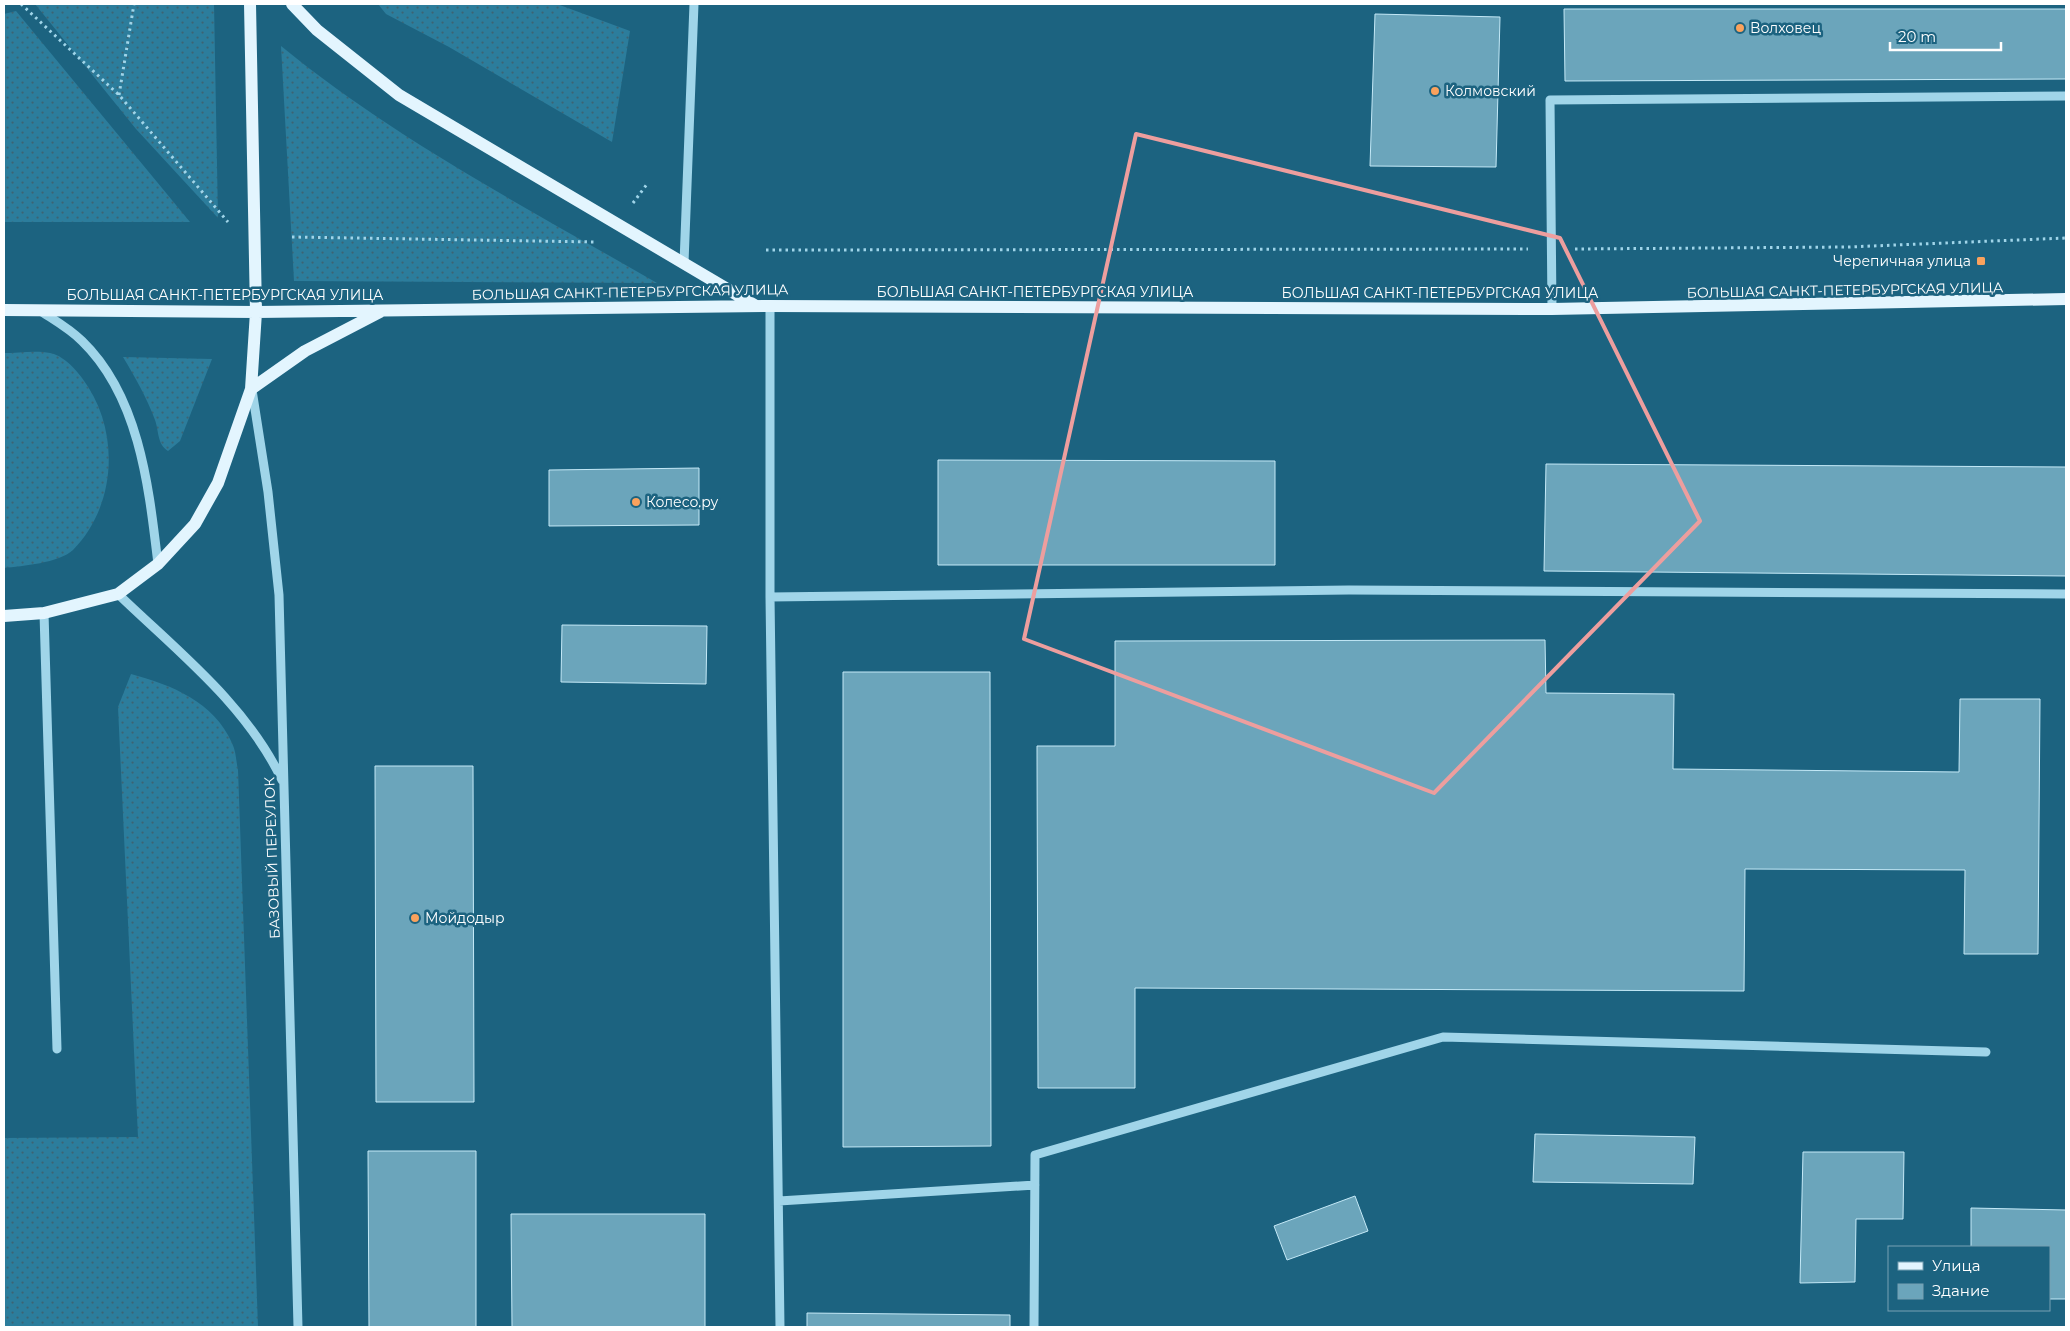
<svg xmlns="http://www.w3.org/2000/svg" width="2070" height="1331" font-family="Montserrat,sans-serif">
<defs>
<pattern id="grass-dots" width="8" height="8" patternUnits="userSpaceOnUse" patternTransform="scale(1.25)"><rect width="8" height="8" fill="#2c7d9c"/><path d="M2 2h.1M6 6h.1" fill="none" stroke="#3c6474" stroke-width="1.8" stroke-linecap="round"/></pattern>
</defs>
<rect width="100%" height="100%" fill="#1c6380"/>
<path fill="url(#grass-dots)" d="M35 4H214L218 218 136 129Z
M378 4H557L630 31 612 142 449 47 386 14Z
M16 11 190 222H4V14Z
M281 46C396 140 529 209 657 283L294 281Z
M4 353C18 353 36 350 50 353 62 355 75 368 82 378 120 428 118 504 73 550 59 563 22 566 4 568Z
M123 357 212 359 180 441 168 451C157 444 159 431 155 420 147 398 135 377 123 357Z
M131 674C172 685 214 702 232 743 236 751 236 761 238 770L258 1327H4V1138L138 1137 118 707Z"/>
<path fill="#6ba5bb" stroke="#c4e9f7" d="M1564 9H2066V79L1565 81Z
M1375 14 1500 17 1496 167 1370 166Z
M938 460 1275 461V565H938Z
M1546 464 2066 467V576L1544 571Z
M699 468V525L549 526V470Z
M562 625 707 626 706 684 561 682Z
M1545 640 1546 693 1674 694 1673 769 1959 772 1960 699H2040L2038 954H1964L1965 870 1745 869 1744 991 1135 988V1088H1038L1037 746H1115V641Z
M843 672H990L991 1146 843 1147Z
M375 766H473L474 1102H376Z
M1535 1134 1695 1137 1693 1184 1533 1182Z
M368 1151H476V1327H369Z
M1803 1152H1904L1903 1219H1856L1855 1282 1800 1283Z
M1355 1196 1368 1231 1287 1260 1274 1226Z
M1971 1208 2066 1210V1299H2049V1247H1971Z
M511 1214H705V1327H512Z
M807 1313 1010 1315V1327H807Z"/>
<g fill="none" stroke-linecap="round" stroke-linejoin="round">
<path stroke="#a0d5e9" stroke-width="3" stroke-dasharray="2.5 4" stroke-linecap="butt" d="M21 4 119 95 228 222
M119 95 134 4
M633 203 647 184
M292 237 596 242
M1575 249 1848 247 2066 238
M766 250 1528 249"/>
<path stroke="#a0d5e9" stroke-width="9" d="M684 263 694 4
M770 306V597L780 1327
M1552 309 1550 100 2066 96
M39 310C54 320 69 328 82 341 140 397 149 489 158 564
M252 390 268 492 279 595 298 1327
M118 594C177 651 246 704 282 780
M770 597 1349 590 2066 594
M44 613 57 1049
M779 1201 1035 1185
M1034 1327 1035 1155 1443 1037 1986 1052"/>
<path stroke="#e3f5fe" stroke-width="12" d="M292 4 317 30 399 95 756 306
M4 310 256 312 770 306 1552 309 2066 299
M251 389 305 351 380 312
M4 616 44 613 118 594 158 564 195 524 218 483 251 389 256 312 250 4"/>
</g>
<path fill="none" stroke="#ed9e9e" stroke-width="4" stroke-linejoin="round" d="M1136 134 1560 238 1700 521 1434 793 1024 639Z"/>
<g fill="#faa25d" stroke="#1c6380" stroke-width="2">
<circle cx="1740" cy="28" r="5"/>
<circle cx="1435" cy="91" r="5"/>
<rect x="1976" y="256" width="10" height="10" rx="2.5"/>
<circle cx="636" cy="502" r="5"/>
<circle cx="415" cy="918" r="5"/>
</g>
<g text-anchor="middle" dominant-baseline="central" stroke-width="5" stroke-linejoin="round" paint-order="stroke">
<g font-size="14" fill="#fff" stroke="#1c6380" text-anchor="start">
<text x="1750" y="28">Волховец</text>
<text x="1445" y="91">Колмовский</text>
<text x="1971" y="261" text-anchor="end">Черепичная улица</text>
<text x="646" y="502">Колесо.ру</text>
<text x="425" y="918">Мойдодыр</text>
</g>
<g font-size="14" fill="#fff" stroke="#1c6380">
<text transform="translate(1845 290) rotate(-1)">БОЛЬШАЯ САНКТ-ПЕТЕРБУРГСКАЯ УЛИЦА</text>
<text transform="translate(630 292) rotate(-1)">БОЛЬШАЯ САНКТ-ПЕТЕРБУРГСКАЯ УЛИЦА</text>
<text x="1035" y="292">БОЛЬШАЯ САНКТ-ПЕТЕРБУРГСКАЯ УЛИЦА</text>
<text x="1440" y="293">БОЛЬШАЯ САНКТ-ПЕТЕРБУРГСКАЯ УЛИЦА</text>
<text x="225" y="295">БОЛЬШАЯ САНКТ-ПЕТЕРБУРГСКАЯ УЛИЦА</text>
<text transform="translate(272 858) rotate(-92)">БАЗОВЫЙ ПЕРЕУЛОК</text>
</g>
</g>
<rect width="2070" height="1331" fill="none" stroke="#ffffff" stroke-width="10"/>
<rect x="1888" y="1246" width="162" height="65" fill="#1c6380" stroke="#77a1b3"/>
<rect x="1898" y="1262" width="25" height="8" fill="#e3f5fe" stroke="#77a1b3"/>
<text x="1932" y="1271" font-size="15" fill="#ffffff">Улица</text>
<rect x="1898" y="1284" width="25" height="15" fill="#6ba5bb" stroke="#77a1b3"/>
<text x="1932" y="1296" font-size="15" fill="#ffffff">Здание</text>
<path d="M1890 42v8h111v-8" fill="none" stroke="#ffffff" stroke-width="2.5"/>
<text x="1898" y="42" font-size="15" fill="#ffffff" stroke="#1c6380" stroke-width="4" paint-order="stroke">20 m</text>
</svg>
